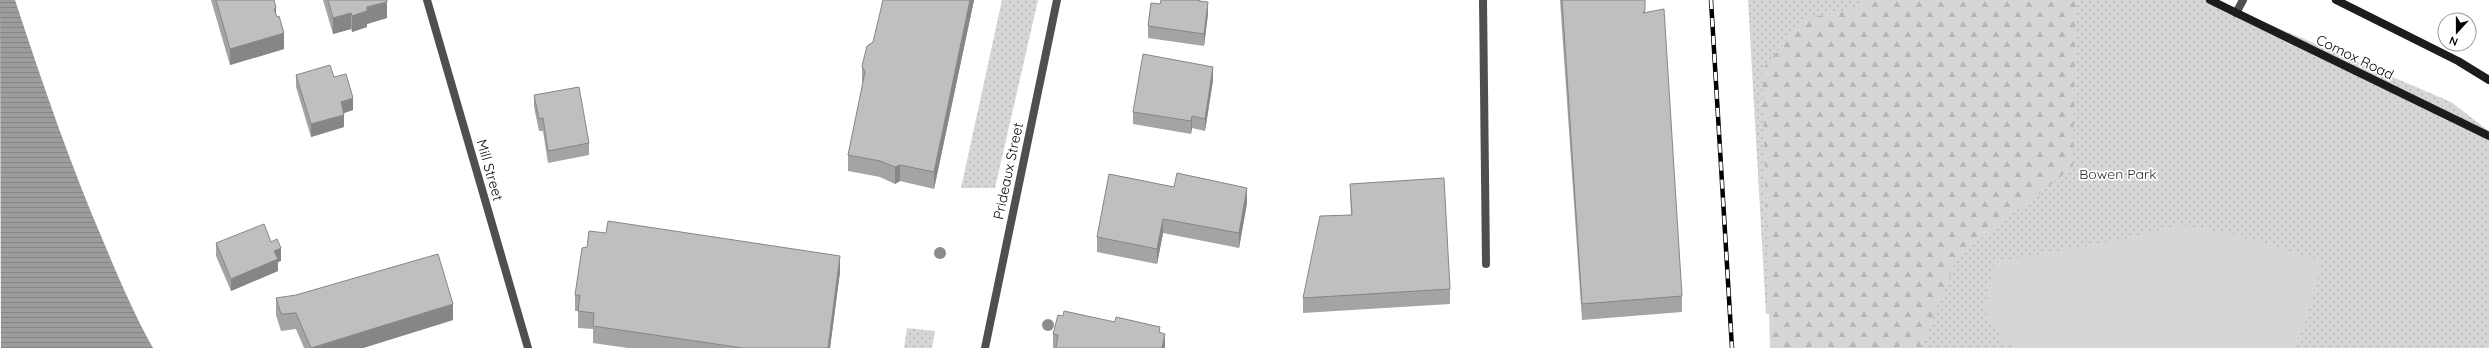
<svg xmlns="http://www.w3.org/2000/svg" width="2489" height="348" font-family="Quicksand,sans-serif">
<defs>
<pattern id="grass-dots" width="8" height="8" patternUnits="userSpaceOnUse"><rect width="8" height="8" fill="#d6d6d6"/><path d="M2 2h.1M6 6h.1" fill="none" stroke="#b6b6b6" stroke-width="1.8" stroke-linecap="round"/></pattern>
<pattern id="forest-firs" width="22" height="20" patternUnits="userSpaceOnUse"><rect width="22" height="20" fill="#d6d6d6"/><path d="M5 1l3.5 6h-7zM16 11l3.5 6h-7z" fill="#b6b6b6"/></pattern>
<pattern id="water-rules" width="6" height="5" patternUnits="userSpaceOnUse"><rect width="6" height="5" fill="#9d9d9d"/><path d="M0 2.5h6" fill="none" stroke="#858585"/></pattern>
</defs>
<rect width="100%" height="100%" fill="#fff"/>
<path fill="url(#grass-dots)" d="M1002 0H1038L995 188H961Z
M1748 0H2213L2451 102 2489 131V348H1807L1806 312 1766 314Z
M907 328 935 331 932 348H904Z"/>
<path fill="url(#forest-firs)" d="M1864 0H2076L2073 167 1958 256 1921 348H1770L1762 70 1804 19 1860 7Z"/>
<path fill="#d6d6d6" d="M2180 225 2229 233 2322 261 2305 325 2293 348H2016L2004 342 1984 310 1995 262 2120 240Z"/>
<path fill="url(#water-rules)" d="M0 0H15C42 82 70 164 104 243 119 279 134 314 153 348H1Z"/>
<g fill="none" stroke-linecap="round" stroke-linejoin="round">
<path stroke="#4f4f4f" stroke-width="8" d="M1483 0 1486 264"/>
<path stroke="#4f4f4f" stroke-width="8" d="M427 0 528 348
M2236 13 2243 0
M985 348 1057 0"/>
<path stroke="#1c1c1c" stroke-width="8" d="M2210 0 2489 136
M2336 0 2458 61 2489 80"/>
<defs>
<path id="rail" d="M1711 0 1732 348"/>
</defs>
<use href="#rail" stroke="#000" stroke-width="4.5"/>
<use href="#rail" stroke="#fff" stroke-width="3" stroke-dasharray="9" stroke-linecap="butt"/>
</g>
<g fill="#8c8c8c">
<circle cx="940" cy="253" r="6"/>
<circle cx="1048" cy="325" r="6"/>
</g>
<path fill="#a4a4a4" d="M211 0H274L276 16 284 49 230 65Z
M323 0H387V18L367 24V27L352 32 351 29 333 34Z
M974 0 934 189 900 181 895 184 880 177 848 171V155L863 84 862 82V66Z
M1200 0 1208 14 1204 46 1148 38V26L1160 4Z
M1560 0H1645V12L1682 296V312L1582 320Z
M296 75 334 77 353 110 344 113V127L311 137 296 87Z
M1213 80 1205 131 1192 128 1191 134 1133 124V112Z
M534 95 589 143V155L548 163 543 131H539L534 107Z
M1109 174 1247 203 1239 248 1163 233 1157 264 1097 252V237Z
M1350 184 1450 289V304L1303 313V298L1351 215Z
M271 242 281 261 278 262V271L231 291 216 256V243Z
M840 272 830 348H628L593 343V329L578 328V311H575V295Z
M276 298 453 320 363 348H304L296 329 281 331 276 315Z
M1063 316 1160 332 1165 348H1053V334Z"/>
<path fill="#868686" d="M970 0H974L934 189V172Z
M387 2V18L367 24V27L352 32V16L367 7Z
M1208 2V14L1204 46V34Z
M276 8V25L274 9Z
M351 13V29L333 34V18Z
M284 33V49L230 65V49Z
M1213 67V80L1205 131V119Z
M353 98V110L341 114V102Z
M344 115V127L311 137V124Z
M1192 116V128L1191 134V121Z
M900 165V181L895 184V167Z
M1247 188V203L1239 248V233Z
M1163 219V233L1157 264V249Z
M281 248V261L278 262V271L231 291V279L274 251Z
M840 256V272L830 348H828Z
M453 304V320L363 348H311Z
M1165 334V348H1162Z"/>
<path fill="#bfbfbf" stroke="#868686" d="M216 0H274L276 8 274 9 277 17 279 16 284 33 230 49Z
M328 0H387V2L367 7V11L352 16 351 13 333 18Z
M883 0H970L934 172 900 165 895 167 880 161 848 155 865 72 862 66 867 46 873 42Z
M1161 0H1199V1L1208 2 1204 34 1148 26 1151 3 1160 4Z
M1562 0H1645V10L1643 13 1664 9 1682 296 1582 304Z
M1143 54 1213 67 1205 119 1192 116 1191 121 1133 112Z
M330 65 334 77 346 74 353 98 341 102 344 115 311 124 296 75Z
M579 87 589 143 548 151 543 118 539 119 534 95Z
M1177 173 1247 188 1239 233 1163 219 1157 249 1097 237 1109 174 1174 187Z
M1444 178 1450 289 1303 298 1320 216 1352 215 1350 184Z
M608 221 840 256 828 348H743L593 326 594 313 578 311 580 295H575L582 248 587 247 589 231 606 233Z
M264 224 271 242 277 239 281 248 274 251 278 259 231 279 216 243Z
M438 254 453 304 311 348 296 313 281 314 276 298 296 295Z
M1064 311 1115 322 1116 317 1160 327 1159 332 1165 334 1162 348H1056L1058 335 1053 334 1058 315 1063 316Z"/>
<g text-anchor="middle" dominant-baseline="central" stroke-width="3.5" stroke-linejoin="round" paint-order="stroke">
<g font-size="14" fill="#000" stroke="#fff">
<text transform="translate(2355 57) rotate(26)">Comox Road</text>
<text transform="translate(490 170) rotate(74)">Mill Street</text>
<text transform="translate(1008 171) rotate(-78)">Prideaux Street</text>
</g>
<g font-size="14" fill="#2d2d2d" stroke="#fff">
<text x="2118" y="174">Bowen Park</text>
</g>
</g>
<g transform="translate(2457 32) rotate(201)"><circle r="19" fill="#ffffff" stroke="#999999"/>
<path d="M0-3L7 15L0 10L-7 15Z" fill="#000000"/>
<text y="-6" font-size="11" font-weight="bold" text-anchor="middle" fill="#000000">N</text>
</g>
</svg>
